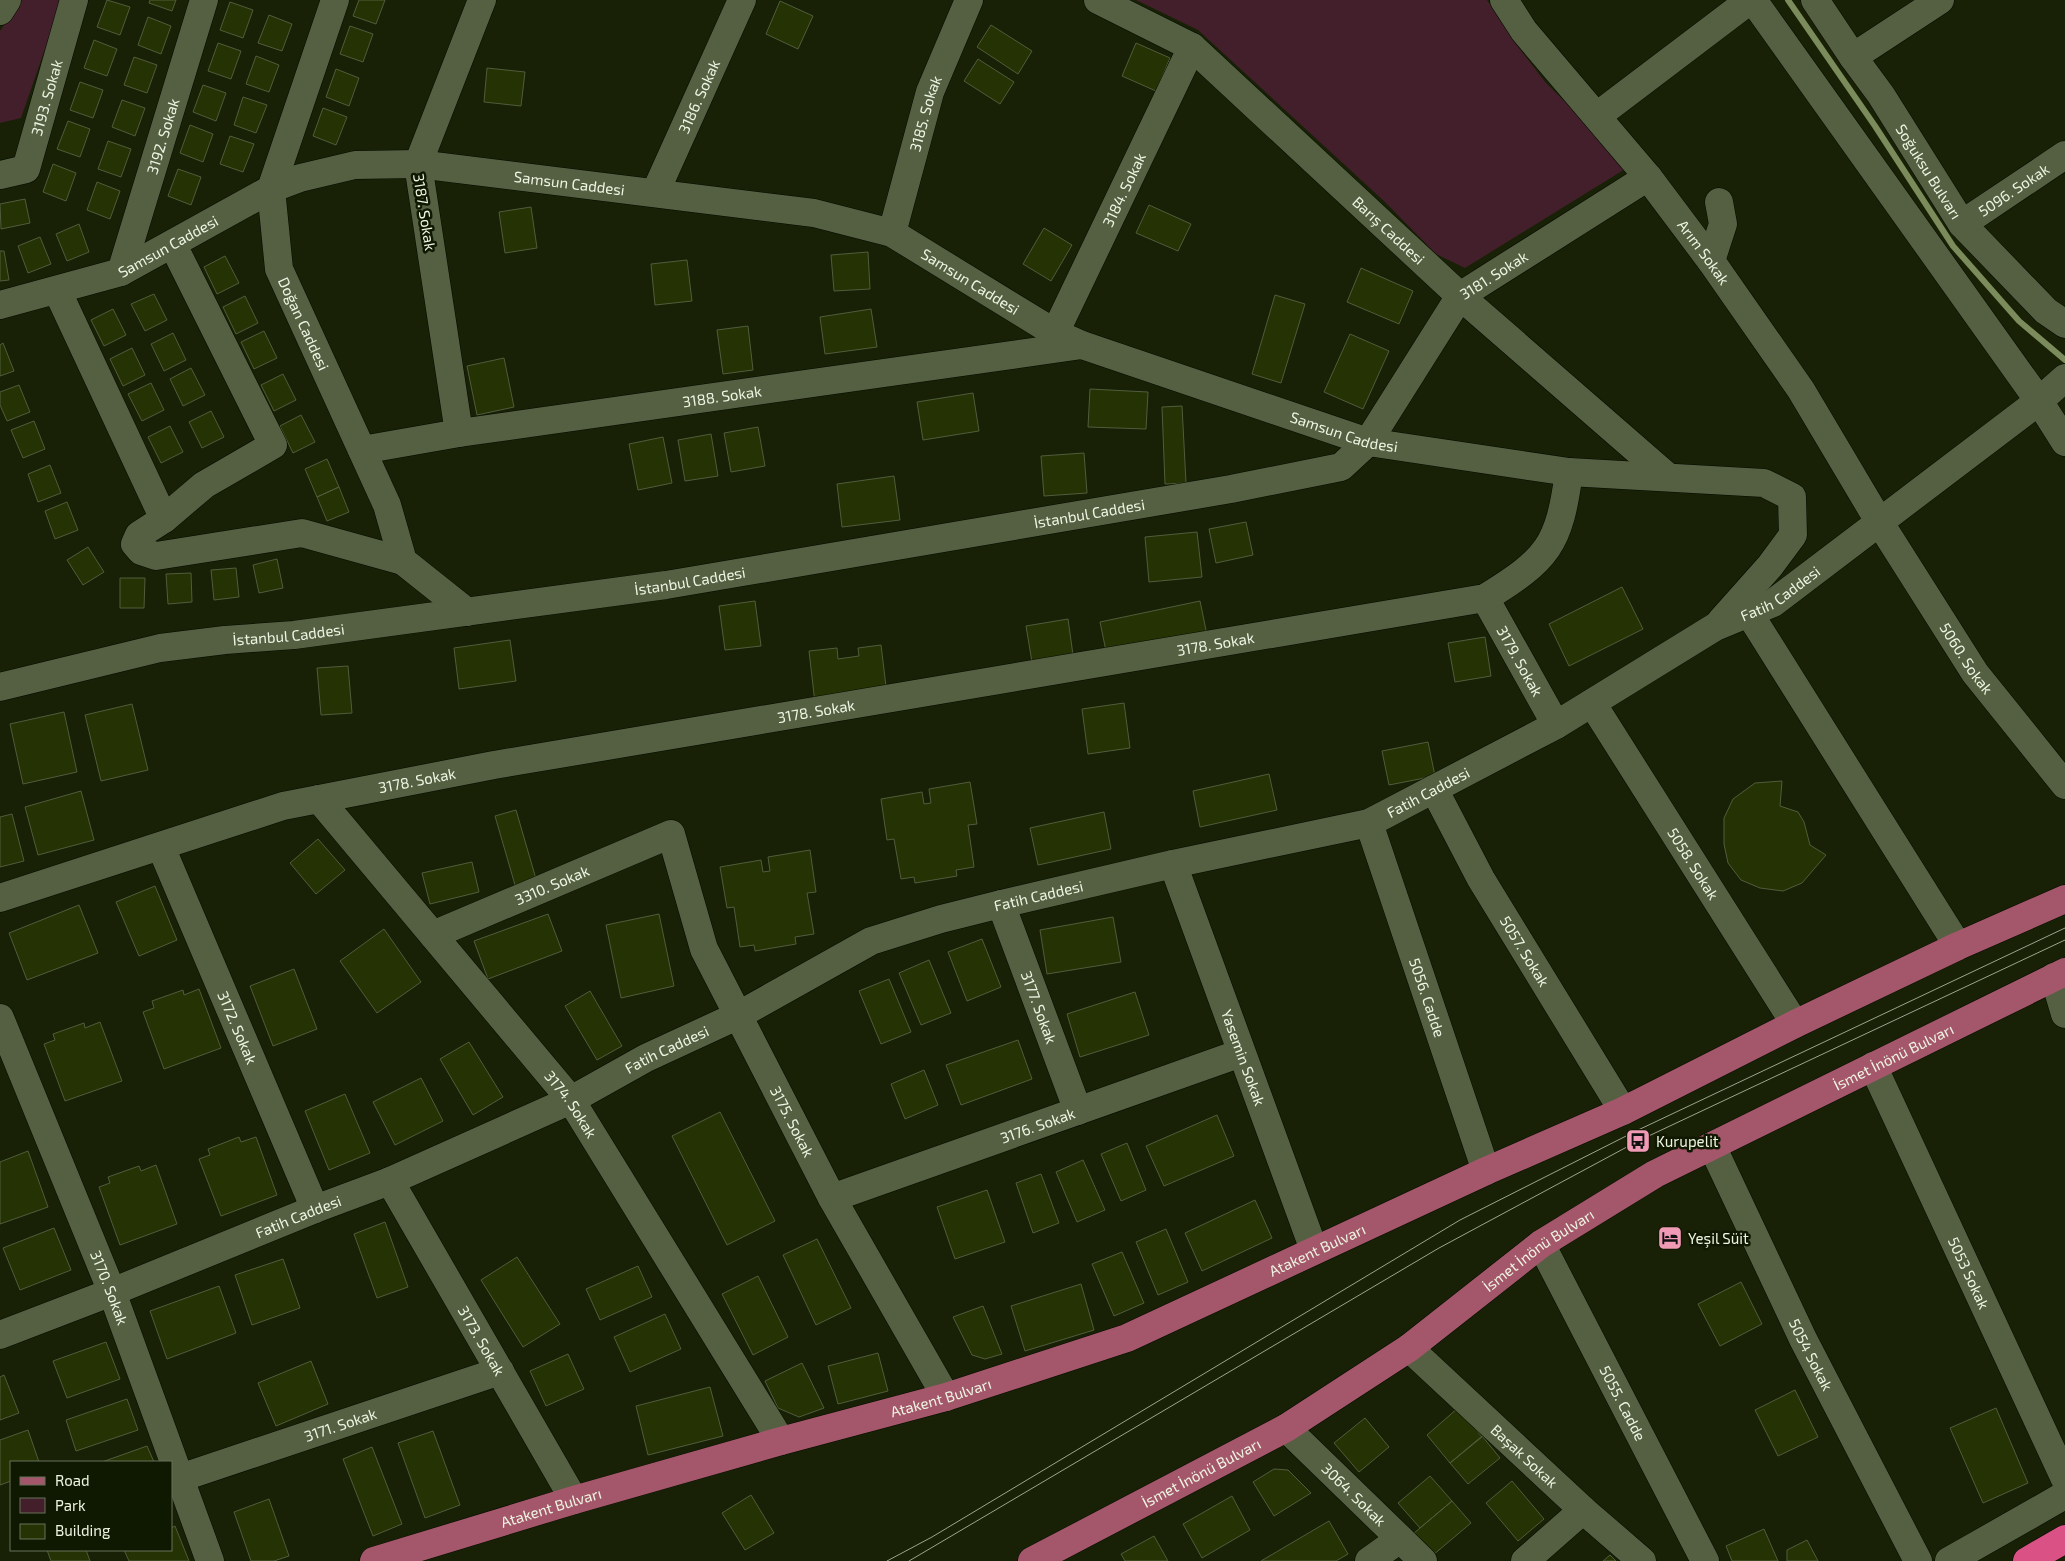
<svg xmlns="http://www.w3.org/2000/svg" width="2065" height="1561" font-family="'Exo 2',sans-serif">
<rect width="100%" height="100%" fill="#182105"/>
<path fill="#421f2b" d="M21 0H62L21 118 0 123V31Z
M1136 0H1487L1512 39 1546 83 1630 166 1465 268 1436 254 1385 202 1198 30Z"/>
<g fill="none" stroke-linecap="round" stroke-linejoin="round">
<path stroke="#7b8b5b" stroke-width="6" d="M1788 0 1875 126 1953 246 2019 321 2065 360"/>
</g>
<path fill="#253203" stroke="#515c3d" d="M107 0 130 7 120 35 97 27Z
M150 0H176L172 11 149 3Z
M359 0H385L376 24 353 16Z
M780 1 813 16 798 49 766 34Z
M230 2 253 10 243 38 220 30Z
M269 15 292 24 282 51 258 43Z
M148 17 171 26 161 54 138 45Z
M991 25 1032 51 1018 74 977 47Z
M350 26 373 34 363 62 340 54Z
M94 40 117 49 107 76 84 68Z
M218 43 241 51 231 79 208 71Z
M1136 43 1170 58 1156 91 1122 76Z
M256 56 279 65 269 92 246 84Z
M134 57 157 65 147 93 124 85Z
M978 59 1014 82 1000 104 964 81Z
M487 68 525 72 521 106 484 102Z
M336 69 359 78 349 106 326 97Z
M80 82 103 90 93 118 70 110Z
M203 85 226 93 216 121 193 112Z
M243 97 267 105 256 133 234 125Z
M122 100 145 108 135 136 112 127Z
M323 108 347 117 336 145 313 136Z
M68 121 90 129 80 157 57 149Z
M190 125 213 134 203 162 180 153Z
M230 136 254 144 243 172 220 164Z
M108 141 131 149 121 177 98 169Z
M53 164 76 173 66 201 43 192Z
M178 169 201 177 191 205 168 196Z
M97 182 120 191 110 219 87 210Z
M25 199 30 223 1 229 0 204Z
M1149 205 1191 224 1178 251 1136 233Z
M531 207 537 248 505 253 499 212Z
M79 224 89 252 67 261 56 234Z
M1044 228 1072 245 1051 281 1023 264Z
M40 237 51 264 28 273 18 246Z
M0 251H4L9 280 0 281Z
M868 252 870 289 834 291 831 255Z
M225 256 239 283 217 294 204 267Z
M687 260 692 301 655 305 651 264Z
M1361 268 1413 291 1399 324 1347 302Z
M154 294 167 320 145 331 131 304Z
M1275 295 1305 304 1281 383 1252 374Z
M245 296 258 323 236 334 223 307Z
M113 309 126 335 104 346 91 320Z
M871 309 877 347 825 354 820 317Z
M748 326 753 370 723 374 717 330Z
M264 331 277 358 254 369 241 342Z
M173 333 186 360 164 371 151 344Z
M1350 334 1389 351 1363 409 1324 392Z
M3 343 14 371 0 376V345Z
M132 348 145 375 123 386 110 359Z
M504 358 514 407 477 415 467 366Z
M191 368 205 395 183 406 170 379Z
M283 374 296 400 274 411 261 385Z
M151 383 164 410 142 421 128 394Z
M19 385 30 412 7 421 0 405V392Z
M1090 389 1148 392 1146 429 1088 427Z
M973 393 979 431 923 440 917 402Z
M1182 406 1186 483 1165 484 1162 407Z
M211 411 224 437 202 448 189 422Z
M301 415 315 442 293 453 280 426Z
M34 421 45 449 23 458 11 430Z
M170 426 183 452 161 463 148 437Z
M758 427 765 466 731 472 724 433Z
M711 434 718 476 685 481 678 440Z
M663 437 672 483 638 490 629 444Z
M1084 453 1087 493 1044 496 1041 456Z
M327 459 339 487 317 497 305 469Z
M50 465 61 493 38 502 28 474Z
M894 476 900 520 842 527 837 484Z
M339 487 349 512 327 521 317 497Z
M67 502 78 530 55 539 45 511Z
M1246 522 1253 555 1216 563 1209 529Z
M1197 532 1202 577 1149 582 1145 537Z
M88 547 104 572 83 585 67 560Z
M277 559 283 588 259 593 253 565Z
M236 568 239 597 214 600 211 570Z
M191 573 192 602 168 604 166 574Z
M120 578H145L144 608H120Z
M1622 587 1643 629 1569 666 1549 624Z
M755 601 761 646 725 650 719 606Z
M1200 601 1207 635 1107 656 1100 622Z
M1068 619 1074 662 1033 668 1026 626Z
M1485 637 1491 676 1455 682 1448 643Z
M510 640 516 681 459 689 454 648Z
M881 645 887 695 815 703 809 651 837 648 838 659 859 656 858 648Z
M348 666 352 713 321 715 317 668Z
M1124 703 1130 748 1088 754 1082 709Z
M132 704 148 770 101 781 85 715Z
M64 712 77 772 23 784 10 724Z
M1428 742 1435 776 1389 785 1382 751Z
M1269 774 1277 810 1200 827 1193 791Z
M1782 781 1780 806 1798 812 1804 822 1810 845 1826 855 1802 883 1783 891 1760 888 1741 880 1728 863 1724 844V818L1733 799 1755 783Z
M970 782 977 824 968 825 974 867 956 870 957 876 915 883 914 877 901 879 894 839 887 840 881 799 922 792 924 804 931 803 929 789Z
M81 791 94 840 38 855 25 807Z
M516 810 536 879 515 885 495 816Z
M1104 812 1111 849 1038 865 1030 828Z
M12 814 24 861 0 867V817Z
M318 839 345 870 316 894 290 863Z
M810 850 816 892 807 893 814 934 795 937 796 944 755 951 754 945 740 947 734 907 727 908 720 867 761 860 763 872 770 871 768 857Z
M472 862 479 892 430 904 422 873Z
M155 886 177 940 139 956 116 902Z
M79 905 98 953 27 980 9 933Z
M548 914 562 951 488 979 474 941Z
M659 914 674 986 621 998 606 925Z
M1113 917 1121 962 1047 974 1040 930Z
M384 929 421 982 377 1013 340 961Z
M982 939 1001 987 967 1001 948 952Z
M929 960 951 1013 921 1025 899 973Z
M294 969 317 1029 273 1046 250 986Z
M889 979 911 1032 881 1044 859 991Z
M199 989 221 1048 164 1069 143 1012 154 1008 152 1001 183 990 184 995Z
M590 991 622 1046 597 1060 565 1006Z
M1135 992 1149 1035 1080 1057 1067 1014Z
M100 1022 122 1081 65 1101 44 1044 55 1040 53 1034 84 1023 85 1028Z
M1018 1040 1032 1079 961 1105 946 1065Z
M469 1042 503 1097 473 1115 440 1059Z
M924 1070 938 1105 905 1119 891 1084Z
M421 1078 443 1121 395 1145 373 1102Z
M345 1094 370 1153 329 1170 305 1111Z
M720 1112 775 1221 727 1245 672 1136Z
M1217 1115 1234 1156 1164 1186 1146 1146Z
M239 1137 241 1142 256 1137 277 1195 221 1216 199 1159 210 1155 208 1149Z
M1127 1143 1146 1190 1121 1201 1101 1154Z
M28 1151 48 1207 0 1224V1162Z
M1083 1160 1105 1210 1077 1222 1056 1172Z
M156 1165 177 1224 120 1245 99 1187 110 1183 108 1177 139 1166 141 1171Z
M1041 1174 1059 1223 1033 1233 1016 1183Z
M987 1190 1005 1242 955 1259 937 1207Z
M1255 1200 1272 1238 1202 1271 1185 1233Z
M385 1222 408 1287 377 1298 354 1234Z
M54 1228 71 1270 20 1290 3 1248Z
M1166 1229 1188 1282 1158 1295 1136 1242Z
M817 1239 851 1308 816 1325 783 1255Z
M1122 1252 1144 1303 1114 1316 1092 1264Z
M517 1257 560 1324 523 1347 481 1280Z
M283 1259 300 1308 252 1325 235 1275Z
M638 1266 652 1297 600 1320 586 1289Z
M758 1276 788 1337 753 1355 722 1294Z
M1741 1282 1762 1324 1720 1346 1698 1304Z
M1081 1284 1094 1330 1025 1351 1011 1306Z
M219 1286 236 1333 167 1359 150 1311Z
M983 1306 1002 1354 985 1359 972 1355 953 1317Z
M665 1314 681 1349 630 1372 614 1337Z
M106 1342 120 1379 67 1398 53 1361Z
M878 1353 888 1391 838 1404 828 1366Z
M568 1354 584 1389 546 1406 530 1371Z
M311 1361 328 1404 276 1426 258 1383Z
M802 1363 824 1408 799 1417 778 1408 765 1381Z
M4 1375 19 1413 0 1420V1377Z
M710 1387 723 1436 648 1455 636 1406Z
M1795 1390 1818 1437 1778 1456 1755 1410Z
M127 1399 138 1430 76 1451 66 1420Z
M1458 1408 1482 1437 1450 1463 1427 1435Z
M1996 1408 2028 1483 1983 1503 1950 1428Z
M1365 1418 1389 1447 1359 1472 1334 1443Z
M28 1430 39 1462H11V1481L0 1485V1440Z
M433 1431 460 1505 425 1518 398 1443Z
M1482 1436 1500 1458 1468 1484 1450 1463Z
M147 1446 154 1462H102Z
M372 1447 402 1524 373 1536 343 1459Z
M1274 1469 1288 1470 1311 1493 1274 1516 1253 1482Z
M1430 1476 1452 1501 1420 1528 1398 1503Z
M1512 1481 1544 1519 1518 1541 1486 1503Z
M751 1495 774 1533 745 1550 722 1513Z
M1232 1496 1250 1530 1202 1558 1183 1524Z
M269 1499 289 1556 274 1561H251L234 1512Z
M1452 1501 1471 1523 1433 1555 1413 1534Z
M1329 1521 1348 1554 1336 1561H1261Z
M175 1526 189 1561H129L124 1550H171V1528Z
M1764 1529 1778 1561H1732L1726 1546Z
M1154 1536 1168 1561H1125L1121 1554Z
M1807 1540 1818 1561H1787V1550Z
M47 1550H86L90 1561H51Z
M1610 1555 1616 1561H1603Z"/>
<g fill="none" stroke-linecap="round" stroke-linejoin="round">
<defs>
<g id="minor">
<path id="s1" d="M335 0 271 189 279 269 387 505 403 561 467 612"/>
<path id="s2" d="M1098 0 1192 47 1460 296 1668 477"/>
<path id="s3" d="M1504 0 1524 31 1648 177 1711 261 1801 390 1880 523 1975 673 2065 785"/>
<path d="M1753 0 2039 401 2065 442"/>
<path id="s4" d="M1815 0 1853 57 1881 95 1962 224 2046 311 2065 324"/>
<path d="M0 11 7 0"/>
<path d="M1853 57 1940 0"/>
<path d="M1597 116 1750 0"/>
<path id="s5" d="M0 175 26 169 74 0"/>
<path id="s6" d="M655 193 742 0"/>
<path id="s7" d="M1962 224 2065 155"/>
<path id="s8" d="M892 233 930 92 969 0"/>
<path d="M173 245 273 445 204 485 164 519 139 535 135 544 141 551 156 556 302 533 403 561"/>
<path d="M1711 261 1723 224 1719 202"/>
<path id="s9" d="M121 272 204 0"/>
<path d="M57 290 164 519"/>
<path id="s10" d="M0 305 121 272 271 189 300 178 355 165 418 164 814 213 892 233 1055 333 1082 345 1368 442 1569 472 1764 483 1792 497 1793 535 1770 566 1721 621"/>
<path id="s11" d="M1055 333 1192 47"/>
<path d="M459 433 418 164 482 0"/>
<path id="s12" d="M362 450 459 433 1082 345"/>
<path id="s13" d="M1485 598 1556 725"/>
<path d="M1749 613 1958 946"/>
<path id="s14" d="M0 687 160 648 225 640 294 635 666 585 1231 489 1341 467 1368 442 1460 296 1648 177"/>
<path id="s15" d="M1592 703 1795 1024"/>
<path id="s16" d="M1434 789 1481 879 1623 1111"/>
<path id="s17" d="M319 799 571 1100 781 1441"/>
<path id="s18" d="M1369 823 1486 1171"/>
<path id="s19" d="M161 847 315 1209"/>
<path id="s20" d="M1173 864 1314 1250"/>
<path id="s21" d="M0 898 283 806 494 765 1485 598C1548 559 1559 546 1569 472"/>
<path id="s22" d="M1001 904 1078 1111"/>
<path id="s23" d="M433 935 671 834 704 949 832 1198 946 1397"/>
<path d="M2054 977 2065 1014"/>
<path id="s24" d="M0 1018 112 1292 210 1561"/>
<path id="s25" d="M1873 1066 2065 1479"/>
<path id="s26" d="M1712 1146 1803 1339 1918 1561"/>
<path id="s27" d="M390 1181 574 1500"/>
<path id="s28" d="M832 1198 1241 1053"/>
<path id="s29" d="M1541 1244 1705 1561"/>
<path id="s30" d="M0 1335 112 1292 315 1209 390 1181 571 1100 646 1058 739 1015 871 941 941 919 1001 904 1173 864 1369 823 1556 725 1715 627 1773 603 2039 401 2065 378"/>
<path id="s31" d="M1409 1348 1583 1510 1642 1561"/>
<path id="s32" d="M1286 1428 1423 1561"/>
<path id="s33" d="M180 1478 500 1371"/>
<path d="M1369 1561 1400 1539"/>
<path d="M1525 1561 1583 1510"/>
<path d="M1949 1561 2065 1495"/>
</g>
<g id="major">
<path id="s34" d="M374 1561 574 1500 781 1441 946 1397 1127 1338 1486 1171 1623 1111 1795 1024 1958 946 2065 899"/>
<path id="s35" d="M1032 1561 1286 1428 1409 1348 1541 1244 1655 1174 2065 972"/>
</g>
<path id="highway" d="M2027 1561 2065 1539"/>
</defs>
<use href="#minor" stroke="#040a00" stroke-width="29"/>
<use href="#major" stroke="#040a00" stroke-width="29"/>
<use href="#highway" stroke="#040a00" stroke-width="29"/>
<use href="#minor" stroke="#546041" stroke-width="28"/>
<use href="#major" stroke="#a4576a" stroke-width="28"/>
<use href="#highway" stroke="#da5186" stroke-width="28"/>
<path stroke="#9ca38e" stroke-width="1" d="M887 1561 932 1537 1460 1220 1636 1131 2065 928
M909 1561 1439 1248 1638 1141 2065 940"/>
</g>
<defs>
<symbol id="bus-square" viewBox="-11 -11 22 22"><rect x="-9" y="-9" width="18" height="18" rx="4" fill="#f09ab5" stroke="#0f1800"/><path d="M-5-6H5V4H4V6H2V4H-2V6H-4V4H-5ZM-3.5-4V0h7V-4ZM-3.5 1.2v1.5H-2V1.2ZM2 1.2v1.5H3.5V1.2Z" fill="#111"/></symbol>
<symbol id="hotel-square" viewBox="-11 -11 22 22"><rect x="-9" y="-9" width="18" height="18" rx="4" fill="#f09ab5" stroke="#0f1800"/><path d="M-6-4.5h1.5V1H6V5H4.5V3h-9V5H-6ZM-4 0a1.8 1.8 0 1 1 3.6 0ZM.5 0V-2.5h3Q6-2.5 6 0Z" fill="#111"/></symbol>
</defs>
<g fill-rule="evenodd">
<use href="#bus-square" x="1624" y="1127" width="28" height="28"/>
<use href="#hotel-square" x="1656" y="1224" width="28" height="28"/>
</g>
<g text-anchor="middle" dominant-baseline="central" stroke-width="5" stroke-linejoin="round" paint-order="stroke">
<g font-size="15" fill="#eef5e3" stroke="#0f1800">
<text stroke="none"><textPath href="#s5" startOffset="101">3193. Sokak</textPath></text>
<text stroke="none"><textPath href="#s6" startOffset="106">3186. Sokak</textPath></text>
<text stroke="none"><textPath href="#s8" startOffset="124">3185. Sokak</textPath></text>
<text stroke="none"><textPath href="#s9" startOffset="142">3192. Sokak</textPath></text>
<text stroke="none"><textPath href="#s4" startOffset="206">Soğuksu Bulvarı</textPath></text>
<text stroke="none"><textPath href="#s10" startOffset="600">Samsun Caddesi</textPath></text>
<text stroke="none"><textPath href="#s7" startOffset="62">5096. Sokak</textPath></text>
<text stroke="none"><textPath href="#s11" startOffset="159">3184. Sokak</textPath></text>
<text transform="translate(425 212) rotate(81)">3187. Sokak</text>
<text stroke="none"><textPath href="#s2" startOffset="374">Barış Caddesi</textPath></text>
<text stroke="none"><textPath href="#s10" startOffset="179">Samsun Caddesi</textPath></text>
<text stroke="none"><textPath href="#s3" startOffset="322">Arım Sokak</textPath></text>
<text stroke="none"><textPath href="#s14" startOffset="1609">3181. Sokak</textPath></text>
<text stroke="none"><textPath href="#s10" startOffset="1019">Samsun Caddesi</textPath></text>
<text stroke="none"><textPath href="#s1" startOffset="340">Doğan Caddesi</textPath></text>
<text stroke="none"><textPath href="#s12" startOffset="364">3188. Sokak</textPath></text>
<text stroke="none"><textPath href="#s10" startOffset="1424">Samsun Caddesi</textPath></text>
<text stroke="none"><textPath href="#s14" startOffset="1104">İstanbul Caddesi</textPath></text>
<text stroke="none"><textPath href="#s14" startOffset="699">İstanbul Caddesi</textPath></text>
<text stroke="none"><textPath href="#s30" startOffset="1941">Fatih Caddesi</textPath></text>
<text stroke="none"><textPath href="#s14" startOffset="294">İstanbul Caddesi</textPath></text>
<text stroke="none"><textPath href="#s21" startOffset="1244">3178. Sokak</textPath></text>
<text stroke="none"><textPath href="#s3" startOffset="806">5060. Sokak</textPath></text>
<text stroke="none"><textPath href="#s13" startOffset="72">3179. Sokak</textPath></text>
<text stroke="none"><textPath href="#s21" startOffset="839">3178. Sokak</textPath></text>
<text stroke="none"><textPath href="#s21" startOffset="434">3178. Sokak</textPath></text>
<text stroke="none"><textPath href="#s30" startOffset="1536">Fatih Caddesi</textPath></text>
<text stroke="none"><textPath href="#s15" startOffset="190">5058. Sokak</textPath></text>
<text stroke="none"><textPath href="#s23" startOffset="129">3310. Sokak</textPath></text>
<text stroke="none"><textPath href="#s30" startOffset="1131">Fatih Caddesi</textPath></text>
<text stroke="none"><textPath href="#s16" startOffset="186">5057. Sokak</textPath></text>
<text stroke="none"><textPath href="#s18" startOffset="184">5056. Cadde</textPath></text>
<text stroke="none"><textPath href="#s22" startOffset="110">3177. Sokak</textPath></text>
<text stroke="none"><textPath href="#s19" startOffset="196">3172. Sokak</textPath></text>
<text stroke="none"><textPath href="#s30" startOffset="726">Fatih Caddesi</textPath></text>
<text stroke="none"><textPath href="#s35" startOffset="1001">İsmet İnönü Bulvarı</textPath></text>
<text stroke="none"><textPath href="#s20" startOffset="206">Yasemin Sokak</textPath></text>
<text stroke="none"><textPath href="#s17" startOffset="396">3174. Sokak</textPath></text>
<text stroke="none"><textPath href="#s23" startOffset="572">3175. Sokak</textPath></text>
<text stroke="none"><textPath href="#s28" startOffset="218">3176. Sokak</textPath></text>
<text stroke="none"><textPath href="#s30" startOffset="321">Fatih Caddesi</textPath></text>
<text stroke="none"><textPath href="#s34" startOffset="995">Atakent Bulvarı</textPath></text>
<text stroke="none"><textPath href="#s35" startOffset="596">İsmet İnönü Bulvarı</textPath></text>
<text stroke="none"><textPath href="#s25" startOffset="228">5053 Sokak</textPath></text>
<text stroke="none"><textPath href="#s24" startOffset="291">3170. Sokak</textPath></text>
<text stroke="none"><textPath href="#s27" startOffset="184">3173. Sokak</textPath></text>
<text stroke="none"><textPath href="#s26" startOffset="231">5054 Sokak</textPath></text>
<text stroke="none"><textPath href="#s34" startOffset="590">Atakent Bulvarı</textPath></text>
<text stroke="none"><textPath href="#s29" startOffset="179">5055. Cadde</textPath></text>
<text stroke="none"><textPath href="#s33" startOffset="169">3171. Sokak</textPath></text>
<text stroke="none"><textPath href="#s31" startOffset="158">Başak Sokak</textPath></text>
<text stroke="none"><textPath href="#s35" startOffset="191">İsmet İnönü Bulvarı</textPath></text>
<text stroke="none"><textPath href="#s32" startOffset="95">3064. Sokak</textPath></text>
<text stroke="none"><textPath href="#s34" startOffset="185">Atakent Bulvarı</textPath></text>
</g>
<g font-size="15" fill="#eef5e3" stroke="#0f1800" text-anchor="start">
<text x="1656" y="1141">Kurupelit</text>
<text x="1688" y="1238">Yeşil Süit</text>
</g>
</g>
<rect x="10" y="1461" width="162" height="90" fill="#0f1800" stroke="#68705b"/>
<rect x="20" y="1477" width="25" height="8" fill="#a4576a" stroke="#68705b"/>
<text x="55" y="1486" font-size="15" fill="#eef5e3">Road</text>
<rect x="20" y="1498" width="25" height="15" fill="#421f2b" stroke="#68705b"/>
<text x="55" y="1511" font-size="15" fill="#eef5e3">Park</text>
<rect x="20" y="1524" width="25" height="15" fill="#253203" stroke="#68705b"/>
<text x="55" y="1536" font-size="15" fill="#eef5e3">Building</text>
</svg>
